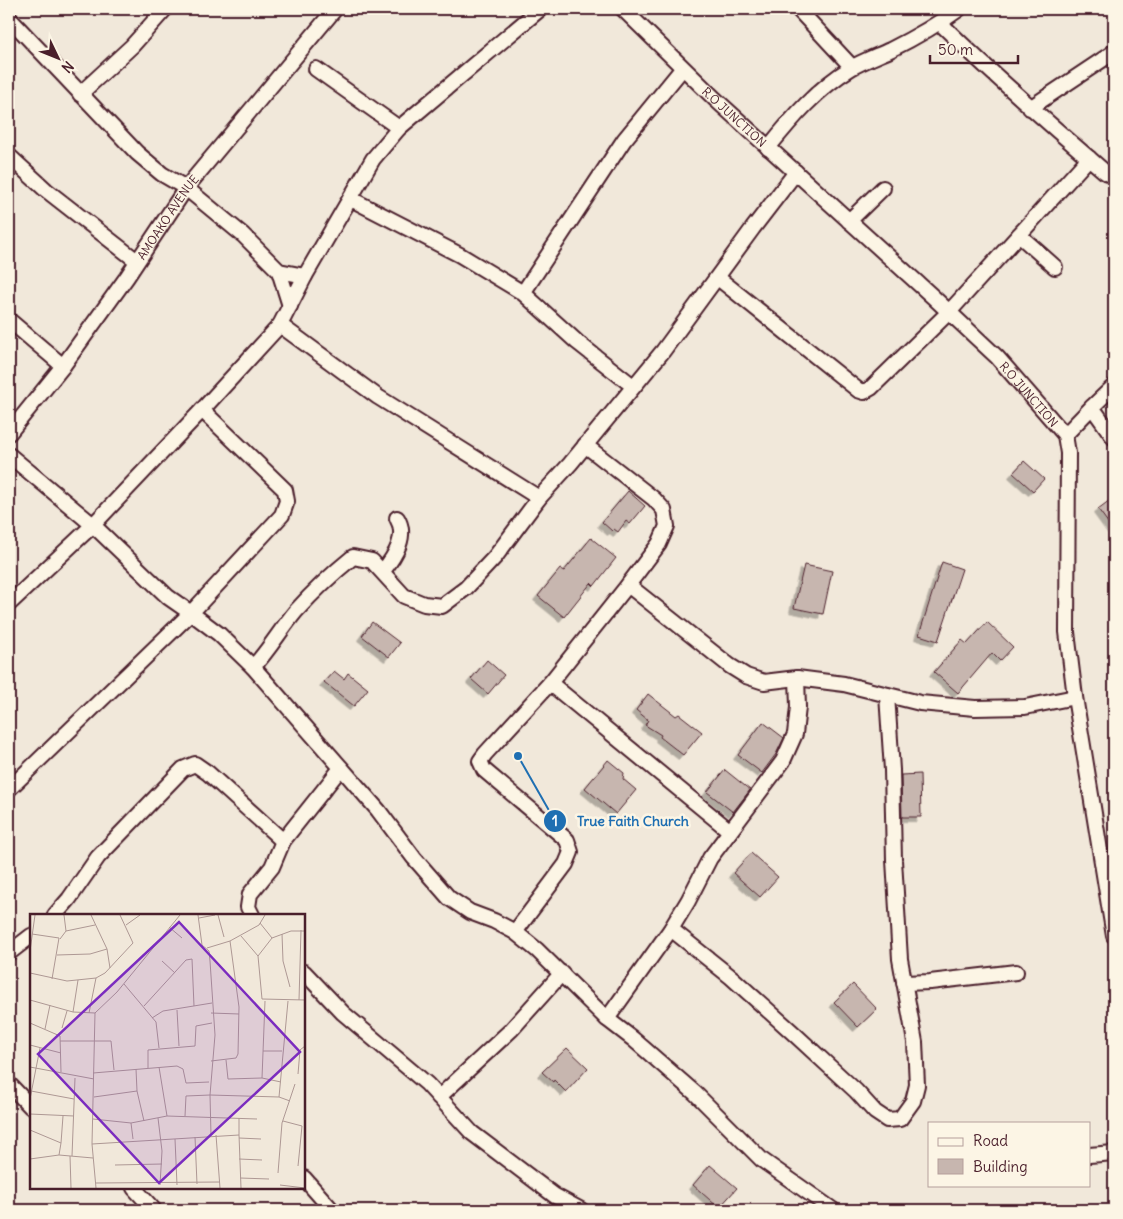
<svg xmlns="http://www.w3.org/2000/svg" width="1123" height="1219" font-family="Delius,sans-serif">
<defs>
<filter id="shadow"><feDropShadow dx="-4.5" dy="4.5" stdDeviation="0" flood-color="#0004"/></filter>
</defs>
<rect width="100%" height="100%" fill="#f1e8da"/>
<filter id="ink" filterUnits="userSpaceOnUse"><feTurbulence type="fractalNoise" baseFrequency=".02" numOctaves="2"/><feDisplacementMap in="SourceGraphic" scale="10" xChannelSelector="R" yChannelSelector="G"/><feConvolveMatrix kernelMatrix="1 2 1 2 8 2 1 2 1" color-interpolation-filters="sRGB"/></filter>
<g filter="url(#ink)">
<path fill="#c7b6af" stroke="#4a1f2b" filter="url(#shadow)" d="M1024 461 1044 479 1033 491 1013 473Z
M628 491 645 506 630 524 626 521 618 532 614 529 612 531 602 522Z
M1114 497V531L1098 509Z
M591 538 616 558 594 586 591 583 564 617 538 596 560 569 564 571Z
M942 562 962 569 938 641 919 635Z
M804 565 832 571 823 614 794 608Z
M372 622 400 643 389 657 362 636Z
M987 622 1013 647 1000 661 992 653 958 693 934 672 962 640 967 644Z
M487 660 504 675 488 694 471 679Z
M334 671 344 679 348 673 368 689 354 706 324 682Z
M648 694 676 716 679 714 702 732 683 755 660 737 661 735 645 725 648 720 636 710Z
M763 722 784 738 776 754 762 773 738 755Z
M608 760 624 773 623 779 636 790 616 814 585 788Z
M725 770 750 790 733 812 707 792Z
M920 774 921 817H902L901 775Z
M751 853 778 877 760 897 733 873Z
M853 984 877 1009 858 1027 834 1002Z
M567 1048 588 1068 566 1092 554 1080 553 1082 542 1072Z
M710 1165 737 1188 719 1208 693 1185Z"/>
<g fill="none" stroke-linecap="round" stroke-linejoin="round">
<defs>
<g id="street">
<path id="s1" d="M623 9 715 99 932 296 997 357 1065 435 1068 453 1067 632 1075 697 1114 936"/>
<path d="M798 9 852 67"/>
<path d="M9 18 137 153 162 174 186 188 243 235 279 271 305 276"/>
<path d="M940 23C993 75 1048 123 1105 172L1114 176"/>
<path d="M316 69 399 128"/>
<path d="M80 94 132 46 165 9"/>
<path d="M1030 108 1114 52"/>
<path d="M768 148C792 118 818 88 851 68 863 61 877 56 890 50 914 38 937 25 959 9"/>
<path d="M9 156 46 190 137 261"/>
<path d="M351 199 460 255 523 293 577 342 633 386"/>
<path d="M849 221 883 188"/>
<path d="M1019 235 1055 267"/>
<path d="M279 271 290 306"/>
<path d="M718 278 858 390 864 392 871 388 949 312 1089 158"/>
<path d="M523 293 624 140 682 69"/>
<path d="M9 320 63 366"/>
<path d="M280 325 378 397 539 498"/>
<path d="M1092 407 1114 438"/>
<path d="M202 410 285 490 287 501 282 515 191 613 219 634 253 667 378 810 414 858 449 898 470 912 494 921 515 932 537 950 607 1019 633 1039 695 1093 762 1160 833 1210"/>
<path id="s2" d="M9 433 63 366 127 277 186 188 335 9"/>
<path d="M1065 435 1092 407 1114 386"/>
<path d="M9 455 93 525 168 597 191 613 9 789"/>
<path d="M383 571C395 556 408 536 397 518"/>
<path d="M628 585 730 666 746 676 764 682 797 678 844 684 920 703 975 708 1025 707 1075 697"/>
<path d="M9 604 93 525 202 410 280 325 305 276 373 159 399 128 540 9"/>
<path d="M253 667C269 650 281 629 296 611 313 592 332 574 353 557L372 561 404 596 424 604 442 606 466 588 495 557 539 498 570 464 663 351 753 228 796 172"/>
<path d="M550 683 730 831"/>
<path d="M55 915 69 899 98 857 183 769 195 764 208 773 283 841"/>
<path d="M252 915 248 907 250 894 272 867 283 841 341 768"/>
<path d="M671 929 731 977 791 1031 856 1091 875 1112 887 1120 900 1119 913 1101 917 1085 915 1042 900 959 894 860 892 770 887 695"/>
<path d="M515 932 566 864 571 852 567 840 484 770 480 761 485 754 550 683 628 585 659 544 667 526 664 510 654 499 585 445"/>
<path d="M9 953 31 936"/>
<path d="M304 972 343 1013 427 1084 472 1133 555 1196 581 1210"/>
<path d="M904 983 930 982 1016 972"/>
<path d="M607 1019 671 929 688 901 710 858 783 761 795 734 798 707 797 678"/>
<path d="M9 1084 31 1107"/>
<path d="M439 1097 511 1030 562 973"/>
<path d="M1089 1155 1114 1153"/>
<path d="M304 1178 332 1210"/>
<path d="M134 1188 154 1210"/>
</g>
</defs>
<use href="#street" stroke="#4a1f2b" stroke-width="18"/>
<use href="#street" stroke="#fcf5e5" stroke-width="14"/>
</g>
</g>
<g text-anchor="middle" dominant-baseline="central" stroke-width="5" stroke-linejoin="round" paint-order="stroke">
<g font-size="12" fill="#4a1f2b" stroke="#fcf5e5">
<text stroke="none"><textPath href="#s1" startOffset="155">R.O JUNCTION</textPath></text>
<text stroke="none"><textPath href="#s2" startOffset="268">AMOAKO AVENUE</textPath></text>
<text stroke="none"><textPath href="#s1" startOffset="560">R.O JUNCTION</textPath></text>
</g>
</g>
<g transform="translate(30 914)">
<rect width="275" height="275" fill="#f1e8da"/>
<path fill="none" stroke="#ae9894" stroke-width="1" d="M34 1 36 17M61 1 77 35 80 54M188 1 194 23M169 4 185 1M230 9 242 24M96 11 110 1M139 13 152 24M275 17H261L242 24 228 42 232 85 275 86M2 20 29 24 22 65M252 20 253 47 260 73M211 22 228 42M30 25 36 17 65 11M177 34 200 27M0 37 5 1M27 41 60 40 77 35M132 47 145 59M0 59 37 67 66 64 75 59 103 29 90 1M94 70 126 108 129 134M0 86 43 98 65 99M269 86 271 16M114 92 156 46 162 45 164 92M147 96 149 132M43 98 48 66M59 99 66 64M181 99 209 100M122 104 133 97 182 89M0 109 30 122 31 158M32 114 37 97M15 115 20 91M30 127H81L84 156M0 131 31 139M233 137H252M196 146 198 165 232 164 251 168M181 147 206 144 208 140 209 93 200 27 229 11 235 1M0 153 64 165M129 153 137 202M118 154V136L165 132 166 112 182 109M106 155 107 177 114 207M63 159 147 152 153 155 156 169 179 168M268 160 270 136 275 132M232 164 235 87M1 177 44 185M64 183 107 177M249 183 258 87M0 185 10 134M0 200 44 202M155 202 156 182 180 181 185 121 180 47 179 37 172 31 168 1M128 204 132 237 130 271M63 205 101 209 137 202 227 205M253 207 272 212 268 252M101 209 103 225M0 216 31 229 29 241M181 221 180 181 249 183 260 187M186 221 190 274M209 221V204M165 223 167 270M209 224 231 225M145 225 147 271M31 229 33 202M62 230 209 221 211 274M40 242 41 274M42 242 45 164M0 245 29 241 63 244M209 245 232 246M85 251 132 250M248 259 252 209 265 170M210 264 239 265M66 269 190 268M250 271 275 274M66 274 62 230 65 99 87 78 150 1"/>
<path fill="#7b2cbf" fill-opacity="0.15" stroke="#7b2cbf" stroke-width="2.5" d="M149 8 270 138 129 269 8 140Z"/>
<rect width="275" height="275" fill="none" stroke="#4a1f2b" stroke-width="2.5"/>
</g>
<path fill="none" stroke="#1f6fb2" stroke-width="2" d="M518 756L555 821"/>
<g fill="#1f6fb2" stroke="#fcf5e5" stroke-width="2">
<circle cx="518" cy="756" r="5"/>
<circle cx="555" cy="821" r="12"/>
</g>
<g font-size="15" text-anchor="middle" font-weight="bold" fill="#fff">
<text x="555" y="826">1</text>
</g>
<g font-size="14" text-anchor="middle" font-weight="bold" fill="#1f6fb2" stroke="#fcf5e5" stroke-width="5" stroke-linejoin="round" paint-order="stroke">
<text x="633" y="826">True Faith Church</text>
</g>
<rect width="1123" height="1219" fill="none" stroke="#fcf5e5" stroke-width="30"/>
<rect x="15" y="15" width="1093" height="1189" fill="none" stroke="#4a1f2b" stroke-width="2" filter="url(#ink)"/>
<rect x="928" y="1122" width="162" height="65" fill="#fcf5e5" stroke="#b59f9b"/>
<rect x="938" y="1138" width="25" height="8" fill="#fcf5e5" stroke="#b59f9b"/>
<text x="973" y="1146" font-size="15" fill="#4a1f2b">Road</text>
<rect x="938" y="1159" width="25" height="15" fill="#c7b6af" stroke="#b59f9b"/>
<text x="973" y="1172" font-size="15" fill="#4a1f2b">Building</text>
<g transform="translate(58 58) rotate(133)" stroke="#fcf5e5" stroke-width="4" paint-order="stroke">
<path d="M0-4L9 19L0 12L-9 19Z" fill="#4a1f2b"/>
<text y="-8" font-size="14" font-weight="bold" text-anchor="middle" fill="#4a1f2b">N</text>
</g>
<path d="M930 55v8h88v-8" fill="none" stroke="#4a1f2b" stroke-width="2.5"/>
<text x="938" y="55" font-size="15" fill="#4a1f2b" stroke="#fcf5e5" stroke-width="4" paint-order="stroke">50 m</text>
</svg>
